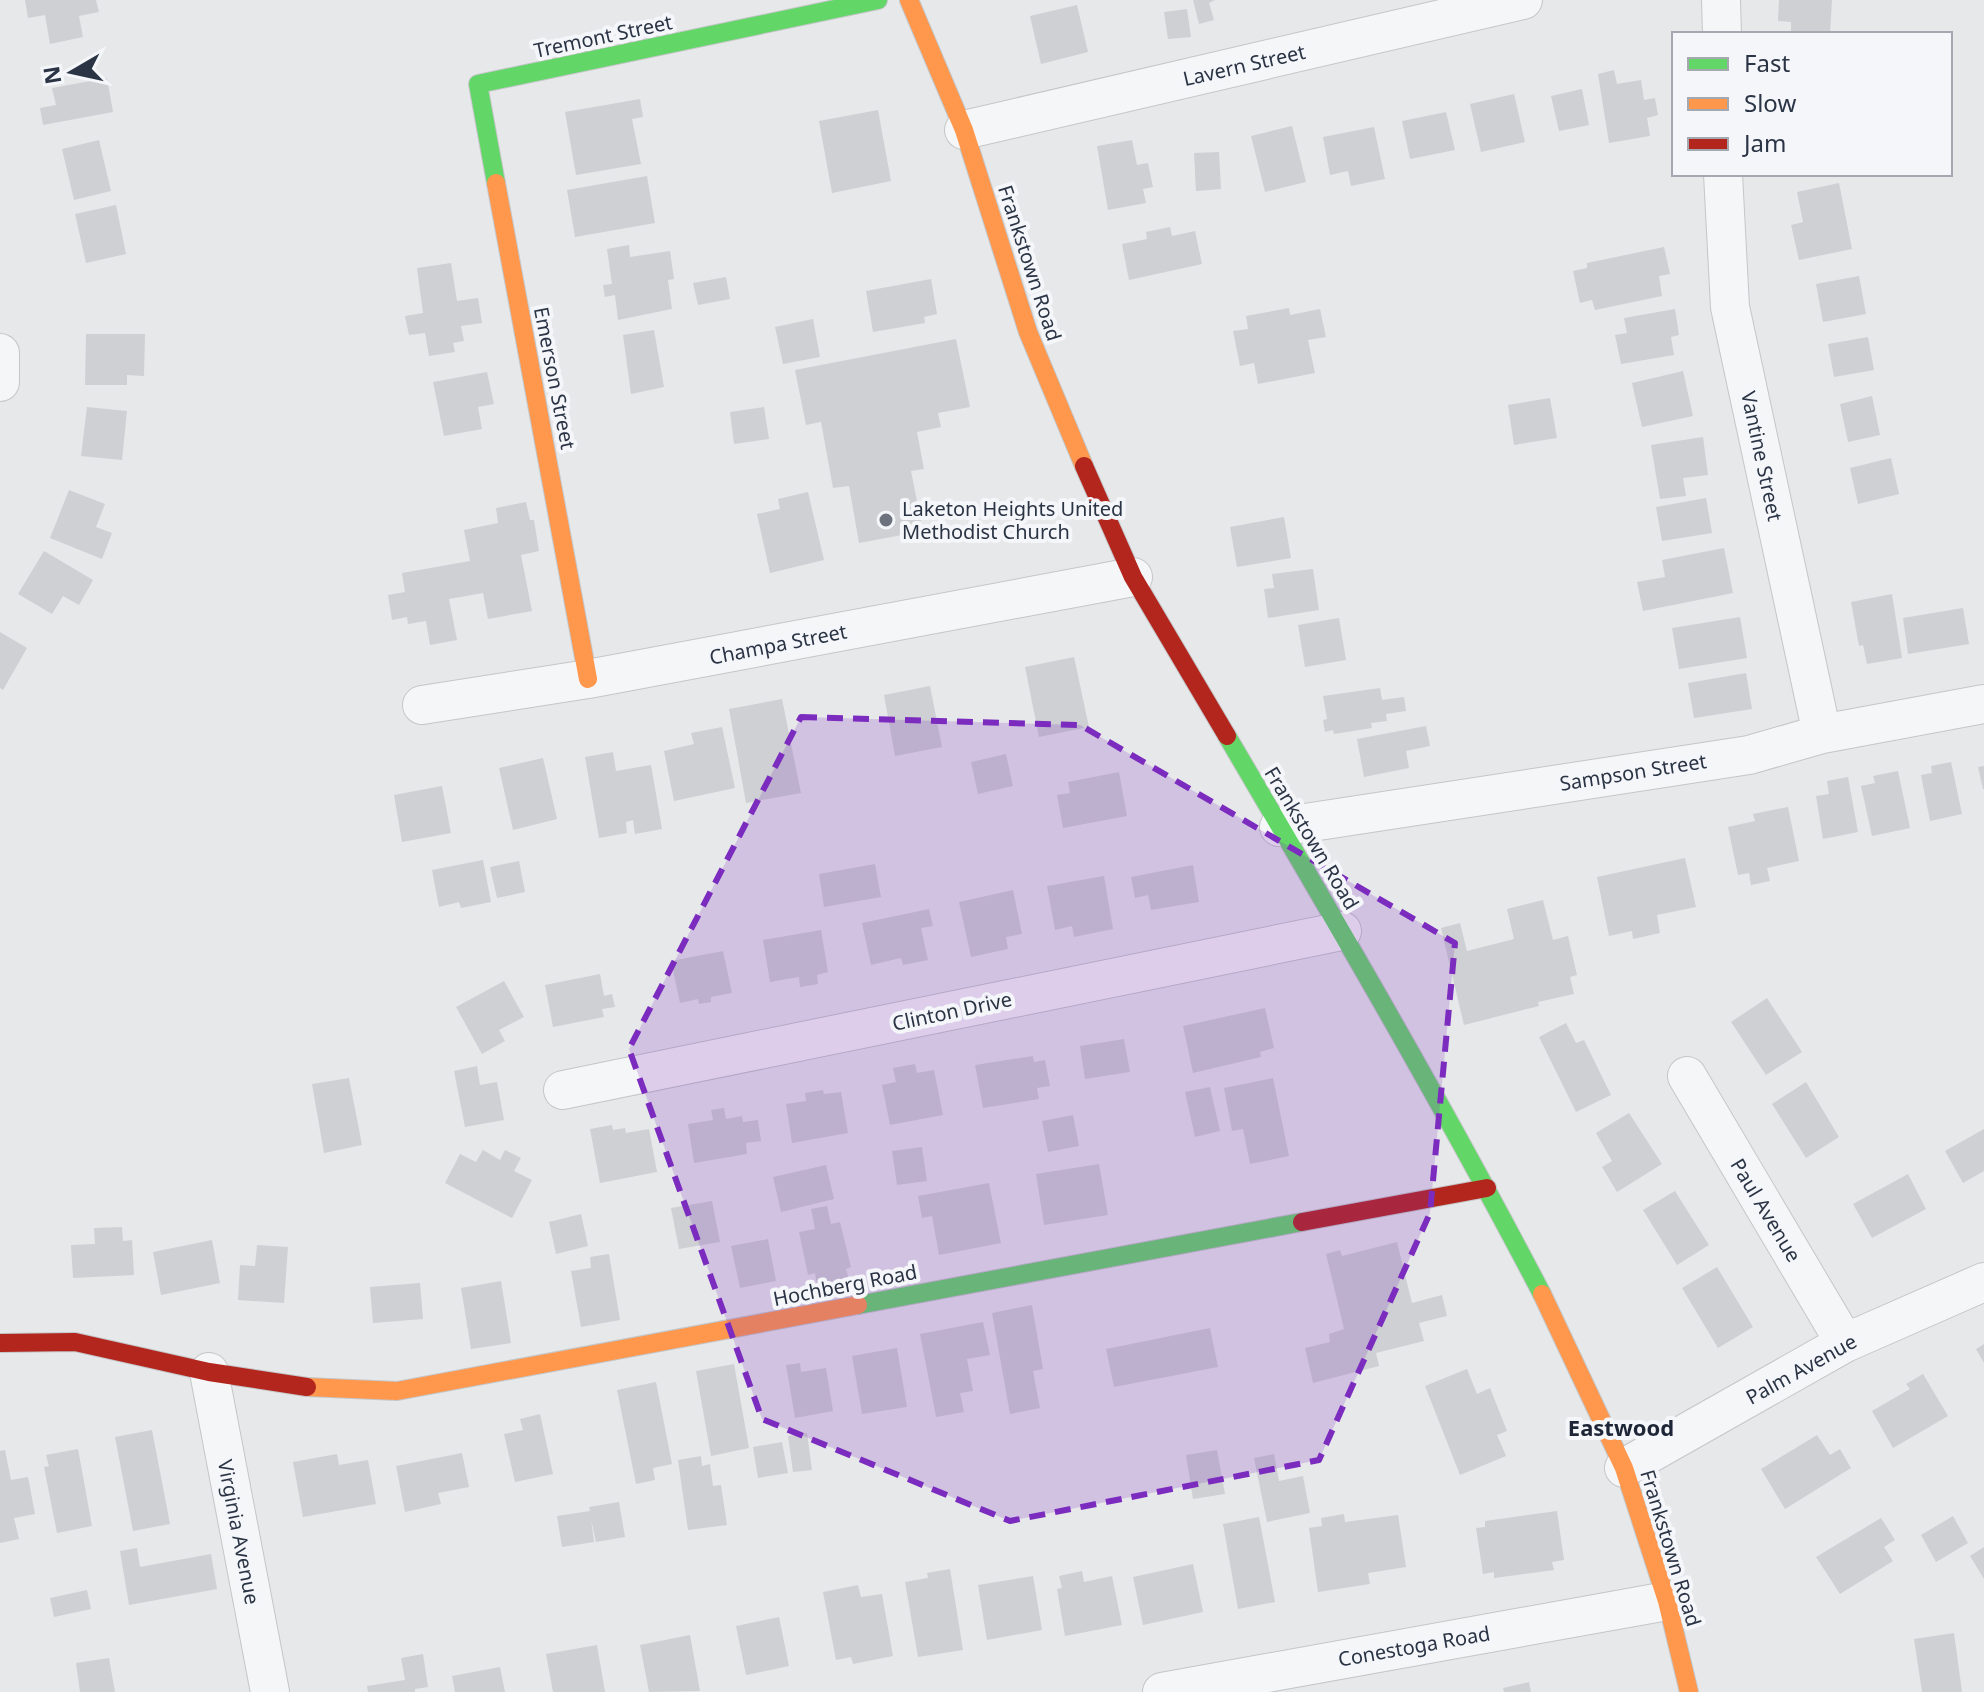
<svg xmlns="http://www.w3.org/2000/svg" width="1984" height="1692" font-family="'Noto Sans',sans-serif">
<rect width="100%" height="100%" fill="#e6e8ea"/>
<path fill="#ced0d3" d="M25 0H96L99 12 79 16 83 37 50 44 45 15 28 18Z
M1193 0H1215L1209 3 1214 20 1199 24Z
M1779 0H1832L1830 34H1791V22L1778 21Z
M1077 5 1088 52 1041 64 1030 16Z
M1187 9 1191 37 1168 39 1164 12Z
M1614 70 1617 84 1641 80 1644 100 1655 98 1658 115 1647 118 1650 136 1609 143 1598 74Z
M107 78 113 112 43 125 40 108 56 105 52 88Z
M1582 89 1589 125 1559 131 1551 96Z
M1514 94 1525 142 1481 152 1470 104Z
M640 99 643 117 632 119 641 164 576 175 565 112Z
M878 110 891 181 832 193 819 121Z
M1446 112 1455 150 1410 159 1402 121Z
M1292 126 1306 182 1265 192 1251 136Z
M1374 127 1385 179 1351 186 1348 171 1330 175 1323 137Z
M99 140 111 191 74 200 62 149Z
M1132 140 1137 165 1148 163 1153 187 1143 189 1146 203 1108 210 1097 146Z
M1219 152 1221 189 1196 191 1194 153Z
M647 176 655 223 575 237 567 190Z
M1839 183 1852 249 1799 260 1791 225 1803 222 1797 192Z
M116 205 126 254 86 263 75 214Z
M1170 227 1172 236 1195 231 1202 264 1129 280 1122 244 1147 239 1146 232Z
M629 245 630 257 670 251 674 279 668 280 672 309 618 320 615 295 605 297 603 285 612 284 607 249Z
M1664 247 1670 274 1659 276 1662 296 1595 310 1592 300 1580 303 1573 271 1587 268V263Z
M451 263 457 301 478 298 482 323 461 326 464 341 453 343 455 352 429 356 425 333 409 335 405 316 423 313 417 268Z
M1859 276 1866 314 1823 322 1816 284Z
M726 277 730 299 698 305 693 283Z
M931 279 937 314 924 317 925 323 873 332 866 291Z
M1289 308 1290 315 1320 309 1326 337 1308 340 1315 373 1258 384 1254 363 1240 366 1233 331 1248 329 1246 316Z
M1675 309 1679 335 1671 337 1674 355 1621 364 1615 335 1627 333 1624 318Z
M813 319 820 357 783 364 775 327Z
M654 330 664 387 631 394 623 335Z
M86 334H145L144 376 127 375V385H85Z
M1868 337 1874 370 1834 377 1828 344Z
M956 339 970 407 938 413 941 427 917 432 924 469 911 471 923 531 859 543 849 486 833 488 821 422 806 425 795 370Z
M1683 371 1693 416 1642 427 1632 383Z
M487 372 494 404 478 407 482 429 444 436 433 382Z
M1872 396 1880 435 1848 442 1840 404Z
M1550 398 1557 438 1514 445 1508 405Z
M87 407 127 411 122 460 81 456Z
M764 407 769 439 734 444 730 412Z
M1703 437 1708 475 1683 478 1686 496 1660 499 1651 445Z
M1891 458 1899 494 1858 504 1850 468Z
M69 490 105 504 96 527 112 533 102 559 50 538Z
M808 492 824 560 770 573 757 514 780 509 778 499Z
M1706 498 1712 533 1662 541 1656 507Z
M526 502 530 520H534L539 551 521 555 532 611 488 619 483 593 449 599 457 640 430 645 426 621 408 624 407 617 392 620 388 595 405 592 402 573 470 561 464 530 498 523 496 508Z
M1284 517 1291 558 1237 567 1230 527Z
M1724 548 1733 593 1643 611 1637 582 1665 577 1662 560Z
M44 551 93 580 79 605 63 596 52 614 18 594Z
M1313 569 1319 610 1268 618 1264 589 1274 588 1272 574Z
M1892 594 1902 658 1867 664 1863 645 1859 646 1851 602Z
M1963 608 1969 644 1908 654 1903 618Z
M1740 617 1747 658 1679 669 1672 628Z
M1339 618 1346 660 1305 667 1298 625Z
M0 632 27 648 3 690 0 688Z
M1074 657 1089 727 1039 737 1025 667Z
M1746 673 1752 709 1694 718 1688 683Z
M930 686 942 747 895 756 884 695Z
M1380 688 1382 700 1404 697 1406 711 1386 714 1387 721 1371 723 1372 728 1334 734 1333 730 1325 732 1323 720 1327 719 1323 696Z
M782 699 801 793 746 803 729 709Z
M1426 726 1430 746 1406 751 1409 768 1364 777 1357 739Z
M722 727 735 788 674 801 664 751 694 744 691 733Z
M613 752 616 771 651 765 662 829 635 834 633 820 626 822 627 833 599 838 585 757Z
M1006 754 1013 786 978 794 971 762Z
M543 758 557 819 513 830 499 768Z
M1951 762 1962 814 1930 821 1921 775 1932 773 1931 766Z
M1984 766V789H1983L1978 767Z
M1898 771 1910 828 1872 836 1861 786 1875 783 1873 776Z
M1119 772 1127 816 1063 828 1057 795 1070 793 1068 782Z
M1848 777 1858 832 1823 839 1816 796 1829 794 1827 781Z
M442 786 451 833 402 842 394 795Z
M1788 807 1799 861 1767 868 1770 881 1751 885 1749 873 1738 875 1728 827 1755 821 1753 814Z
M1685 858 1696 907 1657 915 1660 933 1633 939 1632 931 1609 936 1597 877Z
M483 860 491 902 461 908 459 902 439 907 432 870Z
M519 861 525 892 497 898 490 867Z
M875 864 881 897 824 907 819 874Z
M1193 865 1199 902 1151 910 1148 895 1135 898 1131 877Z
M1104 876 1113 929 1074 937 1072 926 1055 930 1047 886Z
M1013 890 1022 934 1006 937 1008 949 971 957 959 902Z
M1543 900 1553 940 1568 936 1577 975 1570 977 1574 994 1538 1002 1539 1006 1464 1025 1441 928 1460 923 1467 951 1514 939 1507 909Z
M929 909 933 926 921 928 928 960 903 965 901 958 871 965 862 923Z
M821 930 828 972 817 975 818 984 800 987 799 977 770 982 763 940Z
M723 951 732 993 711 997V1002L699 1004 698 999 680 1003 671 961Z
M600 974 604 996 612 994 615 1007 602 1009 604 1017 553 1027 545 985Z
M504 981 524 1017 499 1030 505 1041 482 1054 456 1007Z
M1767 998 1802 1052 1766 1075 1731 1022Z
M1265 1008 1274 1048 1260 1052 1261 1057 1193 1073 1183 1026Z
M1566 1023 1576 1043 1584 1040 1611 1095 1576 1112 1539 1037Z
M1124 1039 1130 1072 1085 1079 1080 1046Z
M1033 1056 1034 1062 1045 1060 1050 1086 1037 1088 1039 1099 983 1108 975 1065Z
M915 1064 917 1073 934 1070 943 1115 890 1125 882 1085 896 1082 893 1068Z
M477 1066 480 1085 497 1082 504 1120 465 1127 454 1071Z
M349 1078 362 1145 324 1153 312 1084Z
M1273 1078 1289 1156 1250 1164 1243 1129 1232 1131 1224 1088Z
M1806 1082 1839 1137 1806 1158 1772 1104Z
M1210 1087 1220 1131 1195 1137 1185 1092Z
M823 1090 824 1094 841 1092 848 1133 792 1143 786 1104 806 1101 805 1093Z
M724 1108 726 1119 742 1116 743 1122 758 1120 761 1141 746 1143 747 1154 694 1163 688 1124 713 1120 711 1110Z
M1629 1113 1662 1164 1617 1192 1602 1167 1612 1161 1596 1133Z
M1073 1115 1079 1146 1048 1152 1042 1121Z
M612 1125 613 1130 625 1128 626 1133 649 1129 657 1172 600 1183 590 1129Z
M1984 1129V1171L1963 1183 1945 1151Z
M922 1147 927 1181 897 1185 892 1151Z
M483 1150 500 1160 505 1150 521 1158 514 1171 532 1180 512 1218 445 1183 460 1154 476 1162Z
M1099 1164 1108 1215 1044 1225 1036 1174Z
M826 1165 834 1199 781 1212 773 1177Z
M1908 1174 1926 1209 1872 1238 1853 1204Z
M989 1183 1001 1243 939 1255 932 1216 922 1218 918 1196Z
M1675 1191 1709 1245 1677 1265 1643 1210Z
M712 1201 720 1242 679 1249 671 1208Z
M827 1206 831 1224 840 1222 851 1267 846 1269 849 1280 817 1287 815 1273 808 1275 799 1232 815 1229 811 1209Z
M581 1214 588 1246 556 1254 549 1222Z
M122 1227 123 1241 132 1240 134 1275 73 1278 71 1245 95 1244 94 1228Z
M768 1239 776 1281 740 1288 731 1246Z
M212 1240 220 1283 161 1295 153 1252Z
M1397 1242 1412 1303 1442 1295 1447 1316 1419 1323 1424 1341 1376 1353 1379 1366 1313 1383 1305 1348 1330 1342 1329 1334 1344 1329 1326 1254 1340 1250 1342 1256Z
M257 1245 288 1247 284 1303 238 1300 240 1265 255 1266Z
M609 1254 620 1320 581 1327 571 1271 591 1268 590 1257Z
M1717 1267 1753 1327 1718 1348 1682 1288Z
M501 1281 511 1343 471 1349 461 1288Z
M420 1283 423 1319 373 1323 370 1287Z
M1032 1305 1043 1369 1033 1371 1040 1408 1010 1414 992 1313Z
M983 1322 990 1355 967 1359 973 1391 960 1393 964 1412 936 1417 920 1334Z
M1210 1328 1218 1367 1114 1387 1106 1349Z
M1984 1344V1363L1976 1349Z
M897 1348 907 1407 862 1414 852 1356Z
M800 1363 801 1372 826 1368 833 1411 795 1418 786 1365Z
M734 1364 749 1448 711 1456 696 1371Z
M1467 1369 1477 1394 1490 1388 1507 1431 1497 1435 1506 1456 1460 1475 1425 1386Z
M1923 1374 1948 1416 1893 1448 1872 1411 1910 1389 1906 1384Z
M656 1382 672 1464 653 1468 655 1480 636 1484 617 1390Z
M540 1414 553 1474 515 1482 504 1434 523 1430 520 1419Z
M152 1430 170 1524 133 1531 115 1437Z
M807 1433 812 1470 793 1472 788 1436Z
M1817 1435 1830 1455 1840 1449 1851 1468 1785 1509 1761 1469Z
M782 1442 788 1473 758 1478 753 1447Z
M78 1449 92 1526 57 1533 44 1467 49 1466 46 1455Z
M5 1450 11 1480 28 1477 35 1514 14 1518 19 1539 0 1543V1451Z
M1217 1450 1225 1494 1193 1499 1186 1455Z
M462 1453 469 1487 438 1493 441 1504 405 1512 396 1466Z
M337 1454 339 1465 368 1460 376 1504 303 1517 293 1462Z
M1274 1454 1279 1481 1303 1476 1310 1513 1267 1522 1254 1458Z
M701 1456 702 1466 710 1464 713 1486 721 1485 727 1525 688 1530 678 1460Z
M619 1502 625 1537 596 1542 591 1519 594 1542 562 1547 557 1516 590 1511 589 1507Z
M1557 1511 1564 1560 1552 1562 1554 1570 1494 1578V1572L1483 1574 1476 1528 1485 1527V1521Z
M1344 1514 1345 1522 1398 1515 1406 1567 1368 1573 1370 1584 1318 1592 1309 1528 1322 1526 1321 1518Z
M1953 1516 1968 1543 1936 1562 1921 1535Z
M1259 1517 1275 1602 1238 1609 1223 1524Z
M1881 1518 1895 1540 1884 1547 1893 1561 1840 1594 1816 1557Z
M1984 1547V1579L1970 1556Z
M137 1548 140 1567 211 1554 217 1589 129 1605 120 1551Z
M1193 1564 1203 1612 1143 1625 1133 1577Z
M950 1569 963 1650 918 1657 905 1582 928 1578 927 1573Z
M1082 1571 1084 1582 1112 1576 1122 1625 1065 1636 1057 1589 1062 1588 1059 1576Z
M1033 1576 1042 1630 987 1640 978 1585Z
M858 1585 861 1597 882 1594 893 1656 853 1664 851 1657 836 1660 823 1592Z
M87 1590 91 1609 54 1617 50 1598Z
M779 1617 789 1666 746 1675 736 1626Z
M1954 1633 1962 1692H1922L1914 1639Z
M690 1635 700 1691 649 1692 640 1645Z
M597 1645 605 1692H553L546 1654Z
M423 1654 428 1687 415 1689V1692H368L367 1686 405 1680 401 1658Z
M109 1658 115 1692H80L76 1663Z
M500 1667 505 1692H455L452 1676Z
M1529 1682 1531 1692H1504L1503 1688Z"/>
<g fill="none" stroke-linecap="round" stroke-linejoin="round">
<defs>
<path id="street" d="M1721 0 1722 34
M964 130 1523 0
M1723 174 1730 307 1822 734
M0 353V382
M422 705 588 679 1133 577
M1279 827 1749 755 1822 734 1984 704
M1687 1076 1845 1343
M563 1090 1342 931
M209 1372 270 1692
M1624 1468 1845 1343 1984 1282
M1162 1692 1667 1601"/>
<path id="fast" d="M496 183 478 84 878 0
M1227 736C1335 920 1443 1104 1542 1294
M858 1305 1302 1222"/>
<path id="slow" d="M909 0 964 130 1028 332 1084 466
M496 183 588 679
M1542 1294 1624 1468 1667 1601 1689 1692
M307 1387 397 1391 858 1305"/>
<path id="jam" d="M1084 466 1133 577 1227 736
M1302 1222 1487 1188
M0 1343 75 1342 209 1372 307 1387"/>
</defs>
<use href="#street" stroke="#c4c6c8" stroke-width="40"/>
<use href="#fast" stroke="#c4c6c8" stroke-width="20"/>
<use href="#slow" stroke="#c4c6c8" stroke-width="20"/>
<use href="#jam" stroke="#c4c6c8" stroke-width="20"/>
<use href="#street" stroke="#f5f6f7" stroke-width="38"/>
<use href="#fast" stroke="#63d668" stroke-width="18"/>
<use href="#slow" stroke="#ff974d" stroke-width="18"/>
<use href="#jam" stroke="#b3261e" stroke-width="18"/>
</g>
<path fill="#7b2cbf" fill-opacity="0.2" stroke="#7b2cbf" stroke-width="6" stroke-dasharray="16 10" stroke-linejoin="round" d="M801 717 1080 725 1455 943 1430 1213 1319 1460 1010 1521 762 1419 629 1049Z"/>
<circle fill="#6c737f" stroke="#f4f6f9" stroke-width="3" cx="886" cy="520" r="8"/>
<g text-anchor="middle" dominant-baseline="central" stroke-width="8" stroke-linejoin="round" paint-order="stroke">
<g font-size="20" fill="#2b3445" stroke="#f4f6f9">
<text transform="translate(603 36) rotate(-12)">Tremont Street</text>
<text transform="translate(1244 65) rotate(-13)">Lavern Street</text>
<text transform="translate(1030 263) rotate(72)">Frankstown Road</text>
<text transform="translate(555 378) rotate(79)">Emerson Street</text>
<text transform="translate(1762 456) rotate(78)">Vantine Street</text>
<text transform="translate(778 644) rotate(-11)">Champa Street</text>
<text transform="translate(1633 772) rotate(-9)">Sampson Street</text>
<text transform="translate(1312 838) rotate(59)">Frankstown Road</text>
<text transform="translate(952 1011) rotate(-12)">Clinton Drive</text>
<text transform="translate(1766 1210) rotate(59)">Paul Avenue</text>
<text transform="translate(845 1285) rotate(-11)">Hochberg Road</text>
<text transform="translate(1801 1369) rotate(-29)">Palm Avenue</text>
<text transform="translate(239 1532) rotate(79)">Virginia Avenue</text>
<text transform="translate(1671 1548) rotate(73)">Frankstown Road</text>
<text transform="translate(1414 1646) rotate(-10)">Conestoga Road</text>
</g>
<g font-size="20" fill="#2b3445" stroke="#f4f6f9" text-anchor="start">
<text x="902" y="508">Laketon Heights United<tspan x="902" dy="23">Methodist Church</tspan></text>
</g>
<g font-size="22" font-weight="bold" fill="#1d2536" stroke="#f4f6f9">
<text x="1621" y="1427">Eastwood</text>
</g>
</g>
<rect x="1672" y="32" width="280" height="144" fill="#f4f6f9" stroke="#a4a8b1" stroke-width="2"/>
<rect x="1688" y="58" width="40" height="12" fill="#63d668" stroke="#a4a8b1" stroke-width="2"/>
<text x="1744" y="72" font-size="24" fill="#2b3445">Fast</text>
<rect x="1688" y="98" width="40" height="12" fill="#ff974d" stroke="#a4a8b1" stroke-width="2"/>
<text x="1744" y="112" font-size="24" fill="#2b3445">Slow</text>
<rect x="1688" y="138" width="40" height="12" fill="#b3261e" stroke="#a4a8b1" stroke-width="2"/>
<text x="1744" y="152" font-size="24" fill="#2b3445">Jam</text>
<g transform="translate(72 72) rotate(261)" stroke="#f4f6f9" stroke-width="6" paint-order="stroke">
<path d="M0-6L14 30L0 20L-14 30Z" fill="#2b3445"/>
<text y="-12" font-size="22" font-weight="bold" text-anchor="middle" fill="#2b3445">N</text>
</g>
</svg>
